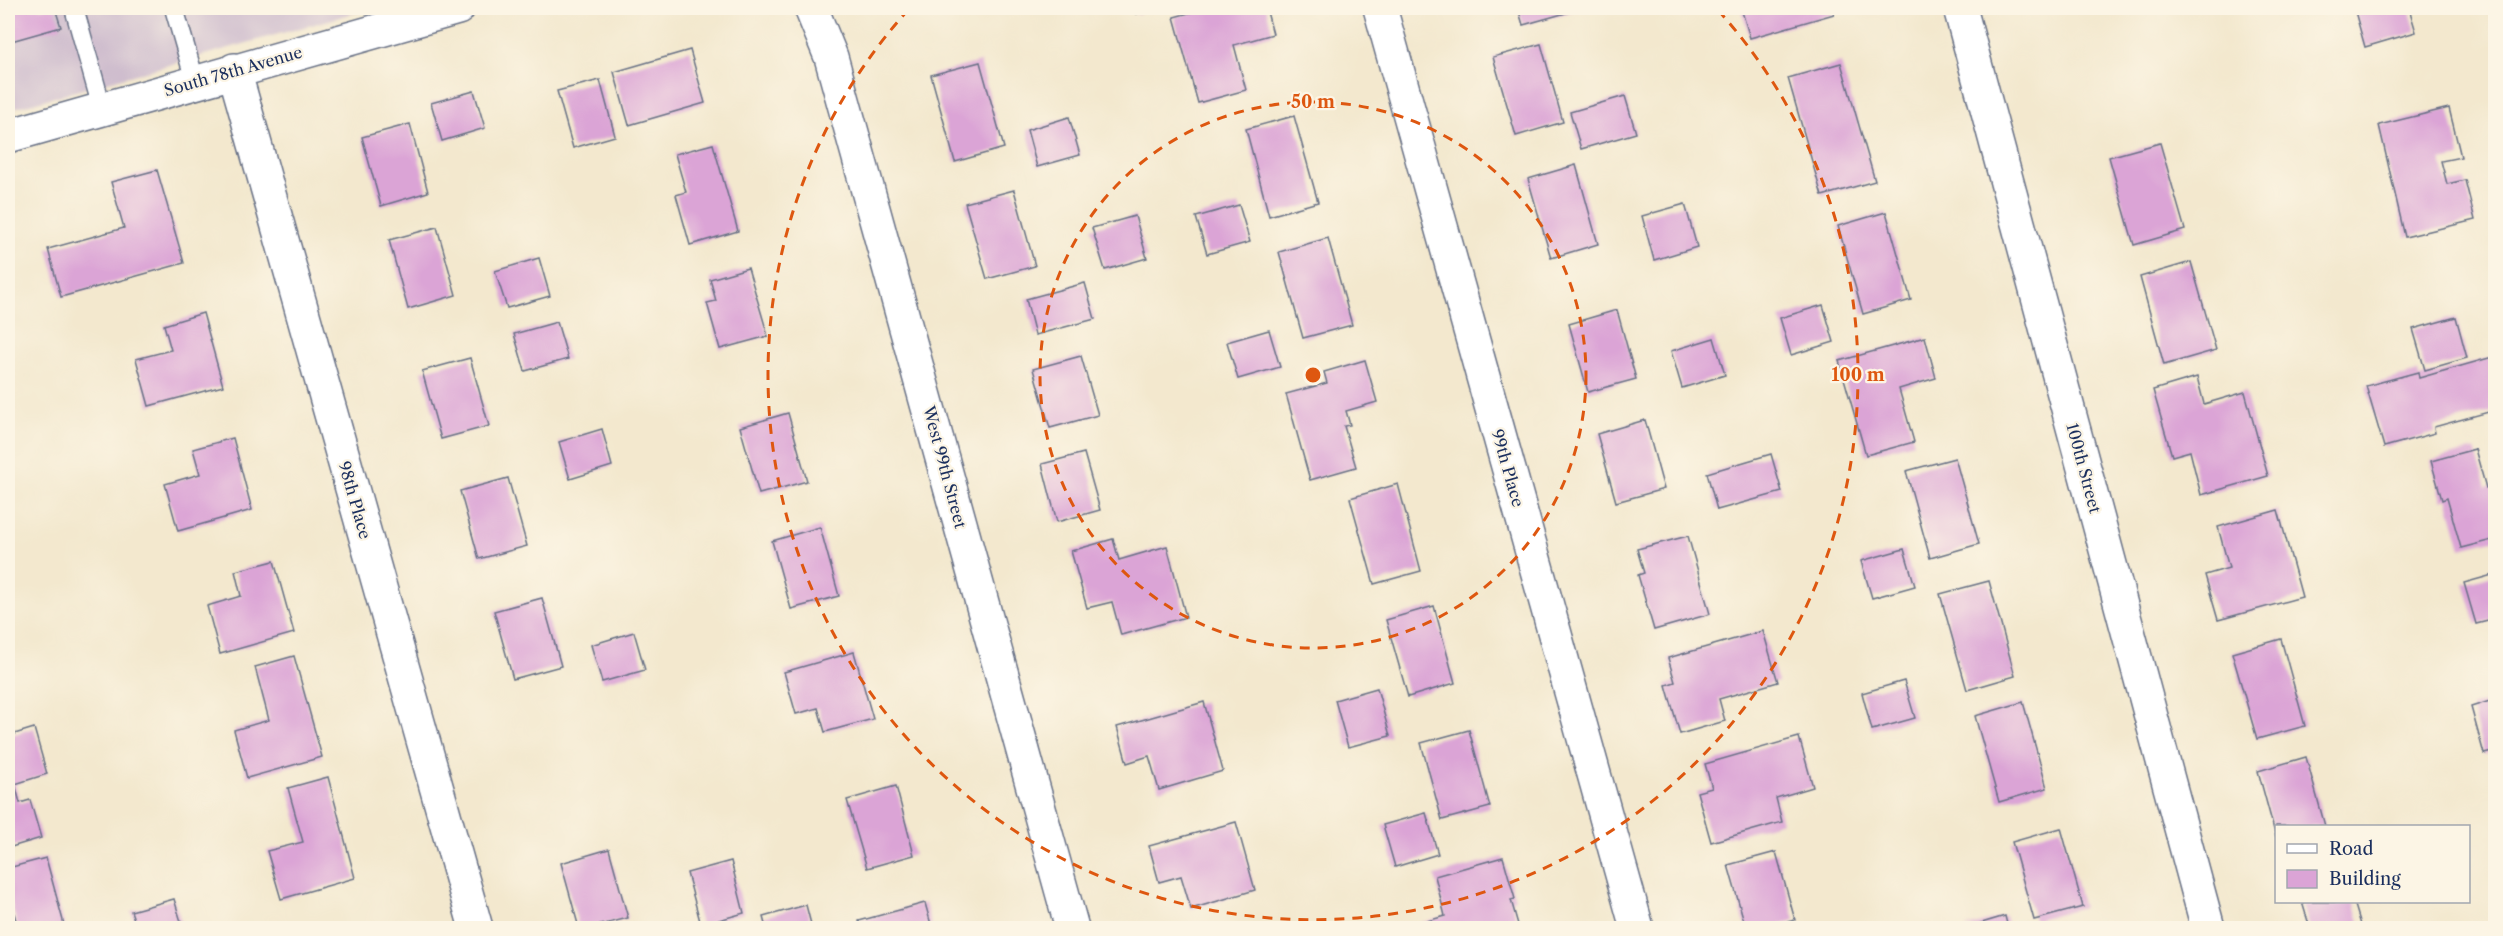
<svg xmlns="http://www.w3.org/2000/svg" width="2503" height="936" font-family="'Libre Caslon Text',serif">
<rect width="100%" height="100%" fill="#fcf5e5"/>
<filter id="ink" filterUnits="userSpaceOnUse"><feTurbulence type="fractalNoise" baseFrequency=".0167" numOctaves="2"/><feDisplacementMap in="SourceGraphic" scale="12" xChannelSelector="R" yChannelSelector="G"/><feConvolveMatrix kernelMatrix="1 2 1 2 8 2 1 2 1" color-interpolation-filters="sRGB"/></filter>
<filter id="wash" filterUnits="userSpaceOnUse"><feTurbulence type="fractalNoise" baseFrequency=".008" numOctaves="4" result="noise"/><feDisplacementMap in="SourceGraphic" scale="24" xChannelSelector="R" yChannelSelector="G"/><feGaussianBlur stdDeviation="1.35" result="paint"/><feColorMatrix in="noise" values="0 0 0 0 0 0 0 0 0 0 0 0 0 0 0 0 0 1.4 0 .05"/><feComposite in="paint" operator="in"/></filter>
<g filter="url(#wash)">
<rect width="100%" height="100%" fill="#f3e8ce"/>
<path fill="#cfbdce" d="M8 8H372L8 110Z"/>
<g id="blocks">
<path fill="#dba4d6" d="M8 8H55L61 27 8 42Z
M1134 8H1156L1136 14Z
M1207 8H1266L1273 34 1234 45 1246 90 1198 103 1174 17Z
M1518 8H1572L1573 11 1523 25Z
M1741 8H1832L1834 14 1750 38Z
M2354 8H2409L2416 32 2365 47Z
M1541 44 1563 122 1516 136 1493 57Z
M690 50 705 103 629 125 614 72Z
M980 62 1004 148 955 162 931 75Z
M1841 63 1875 181 1822 196 1788 78Z
M600 80 615 136 573 148 557 91Z
M474 91 485 128 442 141 431 103Z
M1625 96 1636 133 1581 149 1570 112Z
M2449 108 2461 157 2441 161 2447 184 2465 180 2475 220 2405 237 2379 125Z
M1294 116 1318 202 1269 216 1246 129Z
M1069 117 1080 155 1037 167 1027 130Z
M410 124 428 192 381 206 362 137Z
M2160 143 2185 230 2134 245 2109 157Z
M713 144 738 231 690 245 676 195 686 192 675 154Z
M1576 165 1598 244 1551 258 1528 179Z
M157 170 184 263 61 297 48 249 124 228 111 182Z
M1014 190 1035 266 987 279 965 203Z
M1685 204 1697 247 1654 260 1642 216Z
M1239 205 1250 242 1207 254 1196 217Z
M1886 212 1911 300 1863 314 1838 226Z
M1135 216 1147 258 1105 270 1092 228Z
M437 227 456 295 408 309 389 240Z
M1328 238 1352 325 1303 338 1279 252Z
M539 258 550 296 507 308 495 271Z
M2191 262 2216 350 2164 365 2140 277Z
M748 268 768 336 720 349 707 303 716 301 710 279Z
M1085 283 1095 319 1035 335 1026 299Z
M1823 305 1834 342 1791 355 1780 318Z
M1617 310 1636 379 1588 392 1569 324Z
M203 313 223 386 149 406 136 359 171 350 164 325Z
M2456 317 2467 358 2425 370 2413 329Z
M557 322 568 359 525 371 514 334Z
M1269 330 1280 367 1238 379 1227 342Z
M1925 337 1936 378 1899 389 1914 442 1866 455 1839 361Z
M1714 338 1725 375 1682 388 1671 351Z
M1081 356 1098 415 1050 428 1033 369Z
M2496 356V410L2434 427 2435 433 2384 447 2366 386 2418 372 2419 378Z
M470 358 489 426 441 439 422 371Z
M1365 360 1377 402 1346 411 1350 425 1344 426 1356 467 1310 480 1286 394 1327 383 1324 372Z
M2197 377 2204 404 2245 392 2268 476 2201 495 2190 451 2172 456 2153 390Z
M788 413 807 481 759 494 740 427Z
M1645 420 1664 489 1616 502 1597 434Z
M602 429 612 466 570 479 559 442Z
M233 438 252 510 178 531 165 484 200 474 193 449Z
M2475 449 2486 488 2496 485V539L2461 548 2447 498 2442 500 2431 461Z
M1084 453 1100 510 1057 522 1042 464Z
M1771 454 1782 492 1717 510 1707 473Z
M1955 458 1979 544 1930 558 1906 471Z
M508 478 527 546 479 559 460 491Z
M1398 484 1421 571 1374 584 1350 498Z
M2278 510 2302 597 2218 620 2205 575 2229 568 2218 527Z
M820 527 839 596 791 609 772 541Z
M1688 536 1710 614 1654 630 1638 575 1644 573 1637 549Z
M1113 539 1119 560 1167 546 1186 617 1121 635 1112 602 1087 608 1071 551Z
M1904 549 1915 586 1872 598 1861 561Z
M274 561 294 633 220 654 207 606 241 596 235 571Z
M2496 574V619L2476 624 2464 583Z
M1989 581 2015 676 1967 690 1940 594Z
M542 598 561 666 513 679 494 611Z
M1434 606 1455 683 1408 697 1386 620Z
M1763 631 1778 682 1719 699 1725 721 1680 734 1666 685 1675 682 1668 658Z
M634 632 645 670 602 682 591 645Z
M2281 639 2305 726 2257 739 2232 653Z
M854 652 873 719 825 732 818 708 796 714 784 672Z
M294 656 322 757 247 778 234 730 269 720 255 667Z
M1904 681 1915 718 1872 730 1862 693Z
M1377 688 1390 736 1348 747 1335 700Z
M2496 699V751L2484 754 2471 707Z
M1204 702 1223 771 1159 790 1149 756 1127 763 1117 727Z
M2023 702 2047 788 1999 802 1975 716Z
M34 728 47 774 15 784 20 803 30 800 41 838 8 848V736Z
M1469 730 1490 807 1442 820 1421 743Z
M1799 737 1813 787 1776 798 1782 822 1711 842 1697 792 1712 788 1705 764Z
M2306 757 2325 826H2276V837L2258 771Z
M328 777 355 878 281 899 267 851 303 842 288 788Z
M896 786 914 855 867 868 847 800Z
M1426 813 1438 854 1395 867 1383 825Z
M1236 822 1255 890 1191 909 1181 876 1159 882 1149 846Z
M2061 828 2083 907 2034 920 2012 842Z
M609 849 628 918 589 928H579L561 863Z
M1776 852 1795 920 1764 928H1746L1728 865Z
M1503 857 1515 899 1511 900 1519 928H1414L1413 925 1445 916 1435 876Z
M46 858 65 928H18L8 891V868Z
M731 861 744 913 701 925 687 873Z
M174 899 183 928H137L131 911Z
M2302 902H2354L2362 928H2310Z
M925 903 932 928H861L859 921Z
M806 905 812 928H766L763 917Z
M2005 916 2008 928H1965Z"/>
</g>
</g>
<g filter="url(#ink)">
<use href="#blocks" fill-opacity="0" stroke="#677085" stroke-width="1.5"/>
<g fill="none" stroke-linecap="round" stroke-linejoin="round">
<defs>
<path id="service" d="M74 8 102 108
M174 8 195 81"/>
<path id="minor" d="M811 8 831 57 1072 928
M1380 8 1637 928
M1960 8 2208 928
M234 70 476 928
M8 136 458 8"/>
</defs>
<use href="#service" stroke="#677085" stroke-width="21"/>
<use href="#minor" stroke="#677085" stroke-width="36"/>
<use href="#service" stroke="#fff" stroke-width="18"/>
<use href="#minor" stroke="#fff" stroke-width="33"/>
</g>
</g>
<g fill="none" stroke="#de5710" stroke-width="3" stroke-dasharray="10 8">
<circle cx="1313" cy="375" r="273"/>
<path d="M1718 10A545 545 0 1 1 908 10"/>
</g>
<g text-anchor="middle" dominant-baseline="central" stroke-width="4.5" stroke-linejoin="round" paint-order="stroke">
<g font-size="16" fill="#1b2f5e" stroke="#fcf5e5">
<text transform="translate(233 71) rotate(-16)">South 78th Avenue</text>
<text transform="translate(945 467) rotate(75)">West 99th Street</text>
<text transform="translate(1508 468) rotate(74)">99th Place</text>
<text transform="translate(2084 468) rotate(75)">100th Street</text>
<text transform="translate(355 500) rotate(74)">98th Place</text>
</g>
</g>
<circle cx="1313" cy="375" r="9" fill="#de5710" stroke="#fcf5e5" stroke-width="3"/>
<g font-size="18" text-anchor="middle" font-weight="bold" fill="#de5710" stroke="#fcf5e5" stroke-width="4.5" stroke-linejoin="round" paint-order="stroke">
<text x="1313" y="108">50 m</text>
<text x="1858" y="381">100 m</text>
</g>
<rect width="2503" height="936" fill="none" stroke="#fcf5e5" stroke-width="30"/>
<rect x="2275" y="825" width="195" height="78" fill="#fcf5e5" stroke="#a2a6af" stroke-width="1.5"/>
<rect x="2287" y="844" width="30" height="9" fill="#ffffff" stroke="#a2a6af" stroke-width="1.5"/>
<text x="2329" y="855" font-size="18" fill="#1b2f5e">Road</text>
<rect x="2287" y="870" width="30" height="18" fill="#dba4d6" stroke="#a2a6af" stroke-width="1.5"/>
<text x="2329" y="885" font-size="18" fill="#1b2f5e">Building</text>
</svg>
